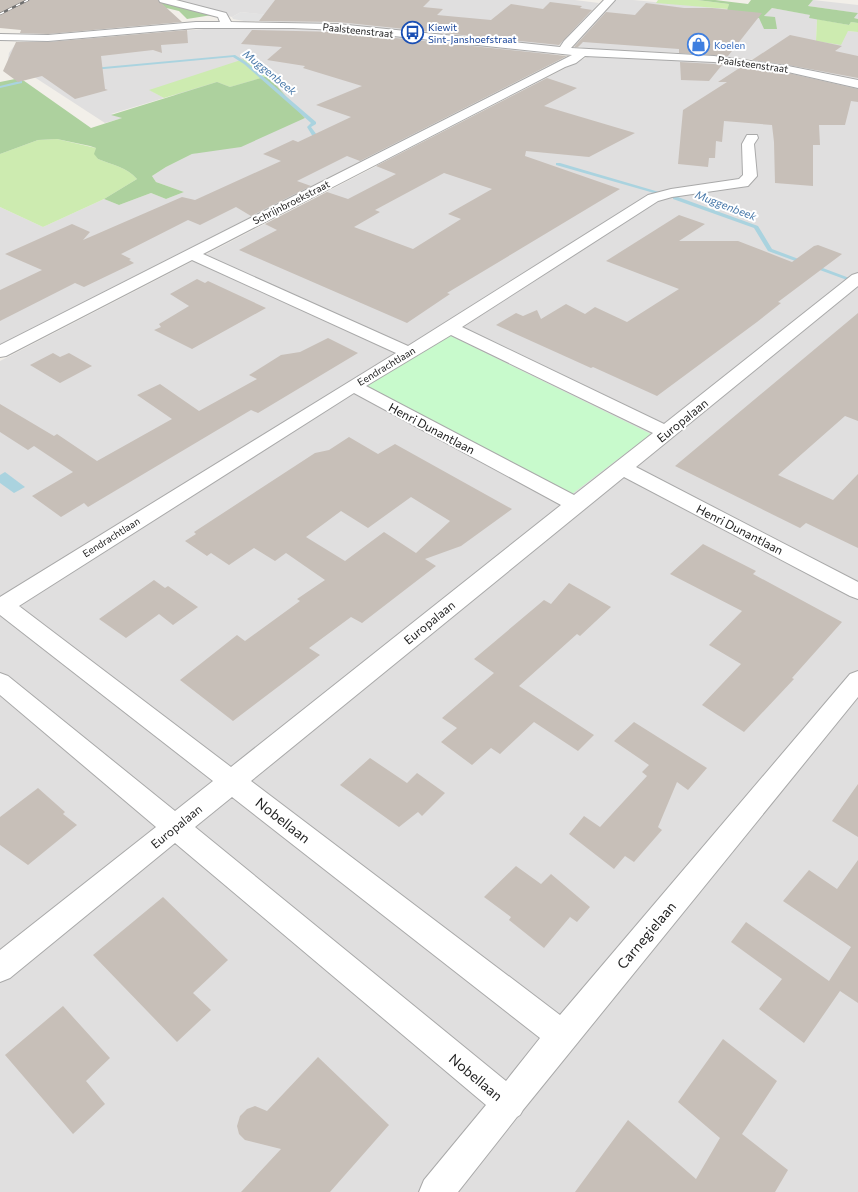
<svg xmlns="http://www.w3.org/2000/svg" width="858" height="1192" font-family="Commissioner,sans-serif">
<rect width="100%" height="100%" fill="#f2efe9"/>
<path fill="#e0dfdf" d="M170 0H575L599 3 560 45 555 47 241 12 232 17Z
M614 0H633L728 9 724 21 733 16 759 18 764 16 772 8 811 15 809 18 817 19 816 40 848 31 858 32V79L768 61 681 53 587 49 573 45Z
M813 0 858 5V19L854 18 857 13 808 6Z
M215 28H282L338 30 553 54 557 55 558 60 0 345V207L43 227 104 199 119 205 151 193 166 199 184 192 156 182 152 176 166 167 192 154 213 149 305 118 150 90 164 98 111 114 123 118 105 123 8 60 9 53 17 42 80 40Z
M591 55 707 61 767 68 858 87V1192H0V361Z"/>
<path fill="#cdebb0" d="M658 0H697L729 4 728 9 656 3Z
M817 19 849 25 851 22 858 23V32L848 31 841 45 816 41Z
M244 59 260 67 268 76 230 87 217 82 164 98 149 90Z
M57 139 96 148 95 154 98 159C112 165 127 167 137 179L104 199 43 227 0 207V154L38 140Z"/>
<path fill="#add19e" d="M154 0 211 14 212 15 187 19 179 11 158 6Z
M697 0H715L748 4 751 0H813L808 6 858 13 854 18 858 19V23L851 22 849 25 809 18 810 15 772 8 764 16 775 17 777 29H764L759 18 733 16 724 21 729 4Z
M268 76 305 118 241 147 192 154 166 167 152 176 156 182 184 192 166 199 151 193 119 205 104 199 137 179C127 167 112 165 98 159L94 154 96 148 90 146 57 139 38 140 0 154V82L20 78 91 128 122 118 111 115 217 82 230 87Z"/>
<path fill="#c8facc" d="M449 335 651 434 572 494 366 386Z"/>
<path fill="#e2e2e2" d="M241 12 328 21 325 23 244 21 233 19 232 17Z"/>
<path fill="#aad3df" d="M5 472 25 487 14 493 0 483V475Z"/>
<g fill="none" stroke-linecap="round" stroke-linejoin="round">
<path fill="#aad3df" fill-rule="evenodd" d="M235 55 246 62 316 122V124L311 127 320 139 323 141V143C315 143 311 133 307 127L311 123 244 64 233 57 93 70 91 69 93 68Z
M20 81H22V83L0 88V86Z
M556 163H560L659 192 654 193 556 165Z
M675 196 758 226 772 249 852 279 847 280 768 251 754 228 673 199V197Z"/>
</g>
<path fill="#c7bfb8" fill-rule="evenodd" d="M0 0H158L182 22 48 34 20 33 21 30 0 28Z
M275 0H430L423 7 443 9 437 15 491 20 511 4 543 9 550 2 582 6 580 8 592 10 559 45 338 22 259 21Z
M646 3 684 8H712L762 13 728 56 679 53V49L583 42 578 47H574L606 12 635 15Z
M187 30 188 43 161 45 162 53 153 50 101 56 105 89 108 90 75 99 42 76 18 82 3 71 16 42H48Z
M252 30 338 32 567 56 360 161 347 156 297 181 311 186 251 216 236 207 200 225 188 220 121 254 131 259 129 260 134 263 84 287 75 283 0 321V290L42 270 5 254 72 224 90 232 83 240 182 197 195 200 281 161 263 154 293 140 298 142 351 117 316 105 362 86 303 68 305 66 267 60 282 47 241 44Z
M790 35 842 46 835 51 858 56V78L788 65 752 60Z
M680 62 714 64 722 65 709 81 681 80Z
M741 67 788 73 858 89V102L851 101 845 125H819L820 145H813V186L775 183 774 142 772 125 724 121 722 142 716 141 715 158H709L708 167 678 164 683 110 727 82H718Z
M547 78 577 88 544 106 635 133 589 157 526 151 525 156 620 189 447 293 450 294 407 323 239 250 277 230 265 224 327 192 348 199 396 174 376 166ZM444 173 492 189 448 214 461 219 413 249 354 227 380 212 375 210Z
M679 215 705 224 679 241H738L792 262 814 246 818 245 842 254 778 302 781 303 757 322 657 396 593 367 591 368 496 325 516 313 523 316 537 310 541 319 566 304 585 314 595 307 627 322 679 289 606 261Z
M197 279 205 283 208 281 266 308 192 349 154 330 161 327 159 324 189 306 170 294Z
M858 313V421L845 416 778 475 833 500 858 474V548L806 523 800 528 675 466Z
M328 338 358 353 258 413 251 410 88 507 84 503 61 517 32 496 73 472 34 446 28 450 0 432V404L54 436 57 434 97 461 172 419 137 395 160 384 199 411 257 379 249 375 281 355 300 352Z
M53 353 60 357 69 353 92 366 60 383 30 365Z
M349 437 378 454 395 444 512 509 461 546 425 559 436 566 362 623 351 617 309 648 320 655 233 721 180 680 237 635 245 641 300 601 297 599 325 580 286 553 275 561 254 548 229 565 211 553 207 556 185 541 196 534 194 532 315 453 329 450ZM411 497 450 521 416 553 384 532 345 561 306 537 341 511 368 528Z
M703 544 756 571 753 574 842 622 792 678 794 679 744 732 702 705 741 664 709 645 742 611 670 574Z
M154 580 165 588 168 586 198 607 173 625 159 614 126 638 99 619Z
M569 583 611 607 580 636 577 634 519 686 594 735 578 751 534 722 500 754 491 748 472 765 441 742 457 728 442 718 494 673 474 659 544 600 551 604Z
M634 722 707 768 688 790 677 782 658 827 662 830 634 862 625 856 614 869 569 834 584 816 600 827 647 776 642 772 649 765 614 741Z
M370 758 407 783 417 773 445 793 422 816 418 812 399 827 340 785Z
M858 784V837L832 821Z
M38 788 65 812 63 814 77 825 28 865 0 845V817Z
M858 860V1003L840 991 804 1043 759 1009 782 979 731 942 746 922 829 981 851 947 783 901 809 870 837 889Z
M516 866 541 884 551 874 590 907 577 922 570 917 544 948 509 920 511 917 484 897Z
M163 897 228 960 193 993 211 1010 177 1042 93 955Z
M63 1006 110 1058 86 1081 105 1104 73 1134 5 1055Z
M723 1039 777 1081 742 1134 788 1170 775 1192H575L628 1120 696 1179 720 1138 678 1102Z
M318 1057 389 1125 330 1192H241L281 1149 245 1140 239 1134 237 1126 240 1116 247 1109 255 1106 267 1111Z"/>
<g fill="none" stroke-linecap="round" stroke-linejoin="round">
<defs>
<path id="street" d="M159 0H176L226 13 231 22 338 24 560 47 564 41 604 0H615L571 48 714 56 788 66 858 80V88L788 72 714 62 585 56 576 63 565 67 203 254 408 346 648 195 671 189 739 179 743 175 742 144 747 135H757L758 138 754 144 757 176 748 186 672 197 658 201 462 327 664 424 852 275 858 273V286L636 467 858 582V599L850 596 624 477 251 781 560 1015 850 674 858 671V697L523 1110 520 1115 517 1117 458 1192H419L424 1180 486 1105 175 843 10 978 0 982V950L156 827 0 695V673L8 676 175 811 213 781 0 615V597L396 353 192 260 6 356 0 357V345L572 55 338 30 293 28H196L48 41 0 40V34L48 35 196 22H220L218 17 160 2ZM451 335 653 433 574 495 366 386ZM354 393 561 505 231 767 19 606ZM232 797 540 1038 506 1081 195 827Z"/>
</defs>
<use href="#street" stroke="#a9a9a9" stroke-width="2"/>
<use href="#street" fill="#fff" fill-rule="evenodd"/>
<defs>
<path id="rail" d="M0 14 28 0"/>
</defs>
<use href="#rail" stroke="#707070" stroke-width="2.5"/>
<use href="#rail" stroke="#fff" stroke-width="1.5" stroke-dasharray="4.5" stroke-linecap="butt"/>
</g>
<defs>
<symbol id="bus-ring" viewBox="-11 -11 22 22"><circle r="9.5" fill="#fff" stroke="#1a4fb4" stroke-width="1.5"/><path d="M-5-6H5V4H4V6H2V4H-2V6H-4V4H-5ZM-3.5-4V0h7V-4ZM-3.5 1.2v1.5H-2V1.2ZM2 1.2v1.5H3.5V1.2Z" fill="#1a4fb4"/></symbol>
<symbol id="shop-ring" viewBox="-11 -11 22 22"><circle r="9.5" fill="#fff" stroke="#3f7fe0" stroke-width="1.5"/><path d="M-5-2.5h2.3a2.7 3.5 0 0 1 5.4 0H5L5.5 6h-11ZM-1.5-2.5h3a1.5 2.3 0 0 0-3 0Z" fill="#3f7fe0"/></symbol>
</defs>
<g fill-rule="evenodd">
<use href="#bus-ring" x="400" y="20" width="25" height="25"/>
<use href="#shop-ring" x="686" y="32" width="25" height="25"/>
</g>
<g text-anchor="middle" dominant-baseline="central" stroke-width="4" stroke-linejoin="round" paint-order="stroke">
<g font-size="10" fill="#164399" stroke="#fff" text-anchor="start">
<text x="428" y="27">Kiewit<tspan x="428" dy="12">Sint-Janshoefstraat</tspan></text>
</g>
<g font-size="10" fill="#222" stroke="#fff">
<text transform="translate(358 30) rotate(6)">Paalsteenstraat</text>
<text transform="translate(753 64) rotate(8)">Paalsteenstraat</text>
<text transform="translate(291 202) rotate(-27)">Schrijnbroekstraat</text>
<text transform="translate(386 366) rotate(-31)">Eendrachtlaan</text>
<text transform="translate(111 537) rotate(-32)">Eendrachtlaan</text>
</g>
<g font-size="10" fill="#366cbe" stroke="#fff" text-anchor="start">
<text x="714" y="45">Koelen</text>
</g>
<g font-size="11" font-style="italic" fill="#4a7aab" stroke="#fff">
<text transform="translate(270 72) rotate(39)">Muggenbeek</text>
<text transform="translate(726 205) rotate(21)">Muggenbeek</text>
</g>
<g font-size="12" fill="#222" stroke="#fff">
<text transform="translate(682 420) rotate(-39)">Europalaan</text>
<text transform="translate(432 428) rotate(28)">Henri Dunantlaan</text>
<text transform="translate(740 529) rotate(27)">Henri Dunantlaan</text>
<text transform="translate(429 622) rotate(-39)">Europalaan</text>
<text transform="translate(176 826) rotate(-39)">Europalaan</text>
</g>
<g font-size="14" fill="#222" stroke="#fff">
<text transform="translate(283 820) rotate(38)">Nobellaan</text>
<text transform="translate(646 935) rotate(-50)">Carnegielaan</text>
<text transform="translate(476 1077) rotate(40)">Nobellaan</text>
</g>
</g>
</svg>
